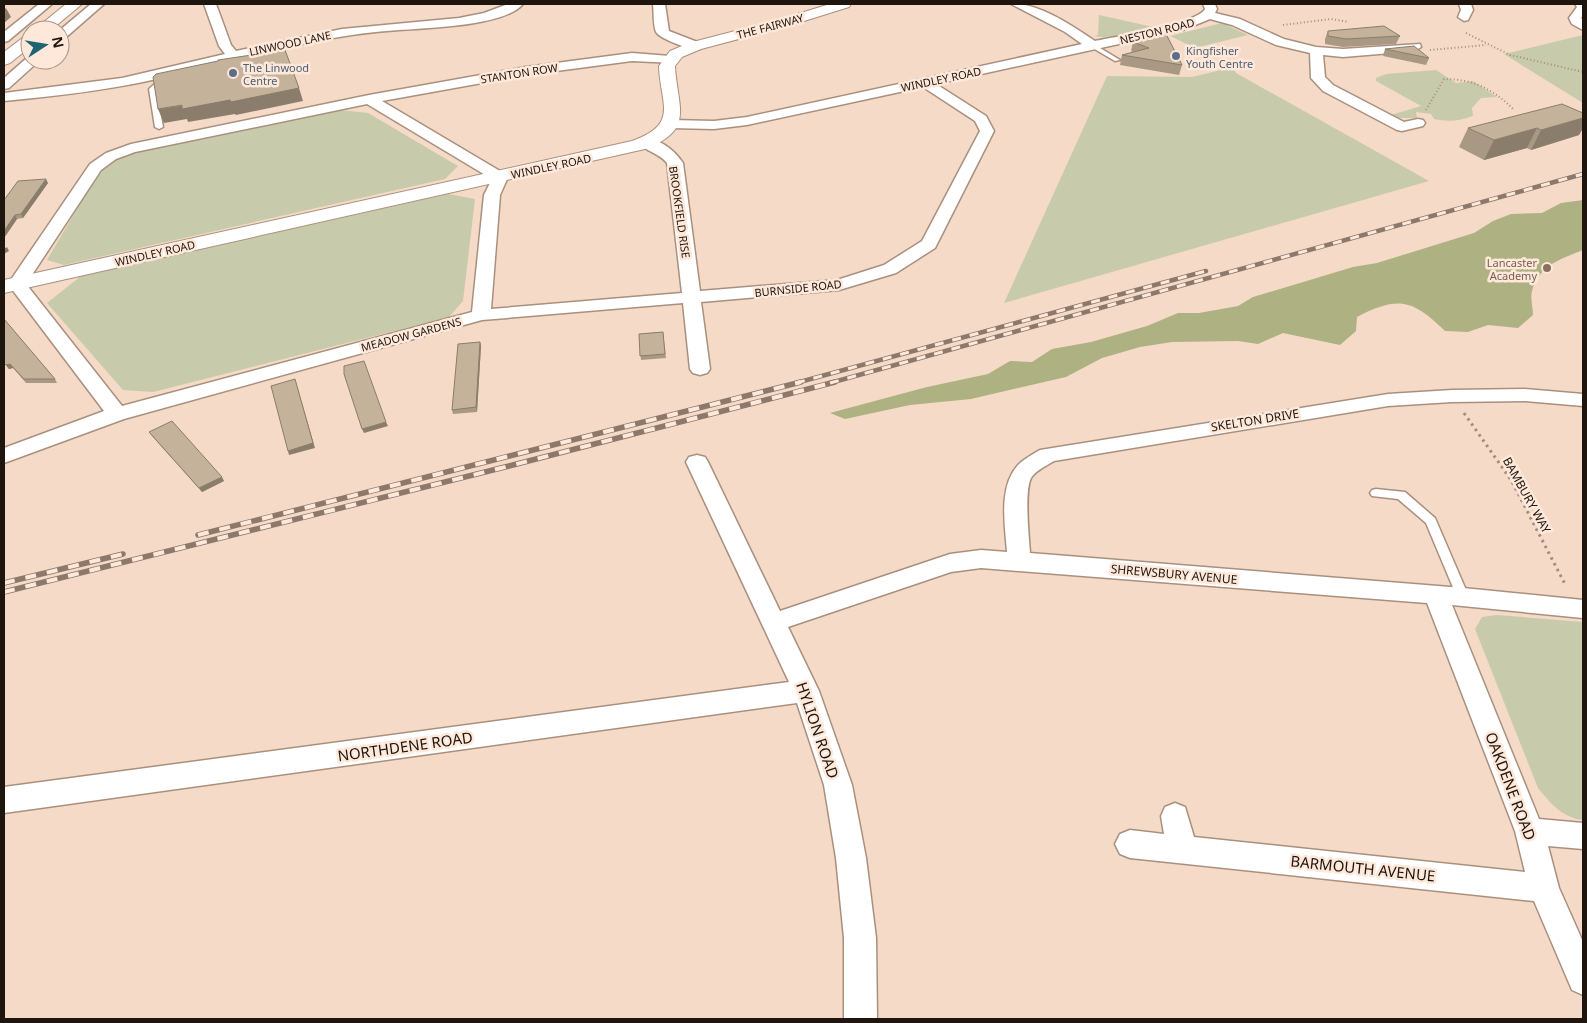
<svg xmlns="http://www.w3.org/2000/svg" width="1587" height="1023" font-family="'Noto Sans',sans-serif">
<rect width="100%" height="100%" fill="#f5dac7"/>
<path fill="#c8caac" d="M1099 15 1153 27 1110 38 1094 36 1098 35Z
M1222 23 1248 35 1195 48 1170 36Z
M1583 35V103L1504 54 1513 52Z
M1233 67 1236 73 1429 181 1004 303 1107 76 1192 77Z
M1436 70 1456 83 1473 81 1497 97 1481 98 1472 108 1473 116C1461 121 1447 122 1434 119L1431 114 1416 112 1417 118H1399L1391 115 1421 106 1376 81V78L1386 74Z
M340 110 368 113 458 166 445 179 64 265 47 260 101 168 119 155Z
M448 194 475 199 463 301 449 317 153 392 123 390 47 303 81 276Z
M1497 615 1583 622V820C1563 818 1550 803 1538 788L1475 629 1482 617Z"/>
<path fill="#aeb181" d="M1583 200V250C1561 259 1539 265 1532 291 1530 298 1533 308 1533 315L1518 328 1488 325 1468 332 1445 331C1412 299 1398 296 1357 317L1356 331 1340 345 1283 333 1258 344 1238 341 1172 342 1140 347 1102 358 1066 377 971 399 910 405 845 419 830 413 927 387 988 374 1010 361 1032 362 1052 349 1091 342 1147 326 1178 313H1199L1238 306 1253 297 1353 267 1377 263 1474 233 1493 221 1511 214 1542 213 1561 203Z"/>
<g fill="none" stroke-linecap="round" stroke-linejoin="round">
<defs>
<path id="lane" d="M1091 45H1095L1120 60 1115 61 1091 47Z
M159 75H163L165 81 156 90 163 127 159 129 155 127 149 89 159 80Z
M1376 489 1405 492 1435 518 1469 597 1467 600H1459L1457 597 1426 523 1398 499 1372 496 1370 493 1372 490Z"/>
<path id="street" d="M39 4H52L8 41 4 42V32Z
M91 4H104L64 39 60 40V30Z
M204 4H216L231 45 236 51 342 29 459 18 484 13 508 4H523C505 26 427 28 399 30 317 35 240 60 161 78 110 90 56 96 4 101V93L122 78 225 54 219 46Z
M653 4H665L669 31 700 43 701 46 700 49C692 51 660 39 656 32 653 25 654 12 653 4Z
M1011 4C1038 2 1073 26 1095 41 1114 37 1197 24 1205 9L1203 4H1215L1217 9 1215 13 1240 19 1284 39 1316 47 1343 49 1420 44 1421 47 1415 51 1343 57 1323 55 1325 77 1333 85 1404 122 1418 119 1423 120 1425 123 1423 126 1402 131 1397 130 1323 91 1311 78 1310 53 1276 45 1232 25 1210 19 1183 30 936 84 986 116 994 131 935 248 896 273 839 290 701 302 710 369 707 373 700 375 693 373 690 369 683 303 482 320 124 419 4 463V448L104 411 8 284 90 164 106 153 131 144 369 95 526 67 632 53 670 56 675 57 677 60 675 63 632 61 526 75 382 101 505 174 508 177 500 195 491 309 682 293 667 163C659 153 645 151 639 143L641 140C658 136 674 150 683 163L700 291 837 280 884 265 922 241 980 131 975 121 923 87 747 125 714 129 671 128 666 127 664 124 666 121 671 120 714 121 747 117 1082 44 1065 32ZM367 104 492 179 484 195 472 312 122 406 26 284 101 170 116 159 135 152Z
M1459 4H1471L1473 10 1468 20 1464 21 1458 17 1461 10Z
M1575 4H1583V15L1581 18 1583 20V30L1572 24 1569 18 1577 7Z
M28 57H30V60H40L9 88 4 89V78Z
M1525 389 1583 394V406L1525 401 1452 402 1388 406 1054 461C1046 466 1036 470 1031 478 1024 492 1029 537 1030 553L1463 588 1583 600V618L1452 605 1539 819 1583 823V849L1548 846 1559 888 1583 942V995L1572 990 1534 901 1130 858 1120 854 1115 844 1120 834 1130 830 1164 834 1161 816 1165 807 1175 803 1185 807 1194 837 1525 872 1515 831 1427 603 981 568 951 572 788 627 819 691 852 785 866 858 876 938 877 1019H844V938L836 858 824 785 797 703 4 813V787L789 682 686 462 689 457 697 455 705 457 708 462 780 611 950 554 981 550 1007 552C1005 525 998 487 1018 465 1024 459 1033 454 1040 450L1388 394 1452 390Z"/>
<path id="secondary" d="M830 4H851L849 7 788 26 701 49 682 57 675 66C677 107 696 130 645 149L4 293V280L632 141C680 124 660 104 659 66L670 51 689 43 778 20Z"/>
<path id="highway" d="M66 4H82L51 30H34Z
M30 34V47L10 63 4 65V52L25 36Z"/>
</defs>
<use href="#lane" stroke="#a9907e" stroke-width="3"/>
<use href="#street" stroke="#a9907e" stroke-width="3"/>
<use href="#secondary" stroke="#a9907e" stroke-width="2"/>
<use href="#highway" stroke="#a9907e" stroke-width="2"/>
<path stroke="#a18d7f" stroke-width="2" stroke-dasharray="1 2.5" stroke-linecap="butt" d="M1283 25 1331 19 1349 22
M1466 33 1510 55 1583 72
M1430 50 1486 45
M1426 110 1444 79C1473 79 1493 89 1513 109"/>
<path stroke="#a18d7f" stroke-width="3" stroke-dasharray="2.5 4" stroke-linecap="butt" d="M1464 413 1511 480 1566 586"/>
<use href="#lane" fill="#fff" fill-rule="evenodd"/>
<use href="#street" fill="#fff" fill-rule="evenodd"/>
<use href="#secondary" fill="#fff" fill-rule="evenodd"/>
<use href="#highway" fill="#fff" fill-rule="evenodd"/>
<defs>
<path id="rail-far1" d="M796 383 1206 271
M830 383 1583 174"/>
<path id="rail" d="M198 535 801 382
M4 583 123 554
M4 592 509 466 835 382"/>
</defs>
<use href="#rail-far1" stroke="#8c796c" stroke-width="4.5"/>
<use href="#rail" stroke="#8c796c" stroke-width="5.5"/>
<use href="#rail-far1" stroke="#fee8d9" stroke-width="3" stroke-dasharray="9" stroke-linecap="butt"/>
<use href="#rail" stroke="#fee8d9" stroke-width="4" stroke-dasharray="11" stroke-linecap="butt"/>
</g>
<path fill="#a99984" d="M1328 31 1400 36 1396 44 1343 47 1325 44V39Z
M1166 34 1182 65 1179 75 1120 65 1122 55 1133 52 1131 51 1133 42Z
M1385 49 1429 58 1426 65 1383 56Z
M1583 113V128L1579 135 1531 150 1527 148 1484 160 1459 147 1468 128Z
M48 183 23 218 17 219 4 238V200Z
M4 319 55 379 57 383H26L13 368 9 369 4 363Z
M663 332 666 358 641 360 639 334Z
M480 342 481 346 477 412 453 414 452 410Z
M149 432 224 481 202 492 152 436Z"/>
<path fill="#8a7d6c" d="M6 8 11 17 4 23V10Z
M299 88 303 101 236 115 235 114 188 122 187 119 164 123 158 109Z
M1583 118V128L1579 135 1531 150 1541 130Z
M1537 128 1527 148 1484 160 1494 140Z
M46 179 48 183 23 218 21 214Z
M15 215 17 219 4 238V231Z
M7 247 9 251 4 254V249Z
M480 342 481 346 477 412 476 407Z
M10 364 13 368 9 369 6 365Z
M295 379 315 448 289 455 288 451Z
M386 422 388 426 364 433 362 429Z
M222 477 224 481 202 492 199 488Z"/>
<path fill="#c5b29a" stroke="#8a7d6c" d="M1384 26 1400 36 1346 39 1328 36V31Z
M1166 34 1182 65 1122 55 1149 48 1133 42Z
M1414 46 1429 58 1385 49Z
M285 50 299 88 231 102 230 100 182 109V105L158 109 153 77 156 74 218 61V60Z
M1562 104 1583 113V118L1541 130 1537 128 1494 140 1468 128Z
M46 179 21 214 15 215 4 231V200L18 181Z
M4 319 55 379H24L10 364 6 365 4 363Z
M663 332 665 354 640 356 639 334Z
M480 342 476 407 452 410 458 344Z
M364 361 386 422 362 429 344 374V366Z
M295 379 313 443 288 451 271 386Z
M172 421 222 477 199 488 149 432Z"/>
<g fill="#5c6f8a" stroke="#fee8d9" stroke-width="2">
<circle cx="1176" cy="56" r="5"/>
<circle cx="233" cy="73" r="5"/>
</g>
<circle fill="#8d6e63" stroke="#fee8d9" stroke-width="2" cx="1547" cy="268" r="5"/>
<g text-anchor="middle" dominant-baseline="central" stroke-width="5" stroke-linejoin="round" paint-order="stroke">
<g font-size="11" fill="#1f150f" stroke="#fee8d9">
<text transform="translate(770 26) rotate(-15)">THE FAIRWAY</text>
<text transform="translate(1157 31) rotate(-14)">NESTON ROAD</text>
<text transform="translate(290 43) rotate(-12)">LINWOOD LANE</text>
<text transform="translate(519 73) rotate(-9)">STANTON ROW</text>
<text transform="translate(941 79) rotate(-12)">WINDLEY ROAD</text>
<text transform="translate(551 166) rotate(-12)">WINDLEY ROAD</text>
<text transform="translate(680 212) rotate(82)">BROOKFIELD RISE</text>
<text transform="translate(155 253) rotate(-13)">WINDLEY ROAD</text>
<text transform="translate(798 288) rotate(-6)">BURNSIDE ROAD</text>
<text transform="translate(411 334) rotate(-15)">MEADOW GARDENS</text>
</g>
<g font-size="11" fill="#4e5e75" stroke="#fee8d9" text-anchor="start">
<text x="1186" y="50">Kingfisher<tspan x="1186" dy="13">Youth Centre</tspan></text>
<text x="243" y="67">The Linwood<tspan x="243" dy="13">Centre</tspan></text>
</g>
<g font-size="11" fill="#785e54" stroke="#fee8d9" text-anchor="end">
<text x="1537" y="262">Lancaster<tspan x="1537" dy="13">Academy</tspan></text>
</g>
<g font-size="12" fill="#1f150f" stroke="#fee8d9">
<text transform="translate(1255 420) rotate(-9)">SKELTON DRIVE</text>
<text transform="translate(1527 495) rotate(61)">BAMBURY WAY</text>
<text transform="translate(1174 574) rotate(5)">SHREWSBURY AVENUE</text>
</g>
<g font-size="15" fill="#1f150f" stroke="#fee8d9">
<text transform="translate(818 730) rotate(71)">HYLION ROAD</text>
<text transform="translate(405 746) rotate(-8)">NORTHDENE ROAD</text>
<text transform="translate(1511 786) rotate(69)">OAKDENE ROAD</text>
<text transform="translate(1363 868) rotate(6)">BARMOUTH AVENUE</text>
</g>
</g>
<rect width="1587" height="1023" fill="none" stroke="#1f150f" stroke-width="10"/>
<g transform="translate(45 45) rotate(78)"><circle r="24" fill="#fee8d9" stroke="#a59488"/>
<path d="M0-4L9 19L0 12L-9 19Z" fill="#1d6473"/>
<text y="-8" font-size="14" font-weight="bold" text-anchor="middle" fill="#1f150f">N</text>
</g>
</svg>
